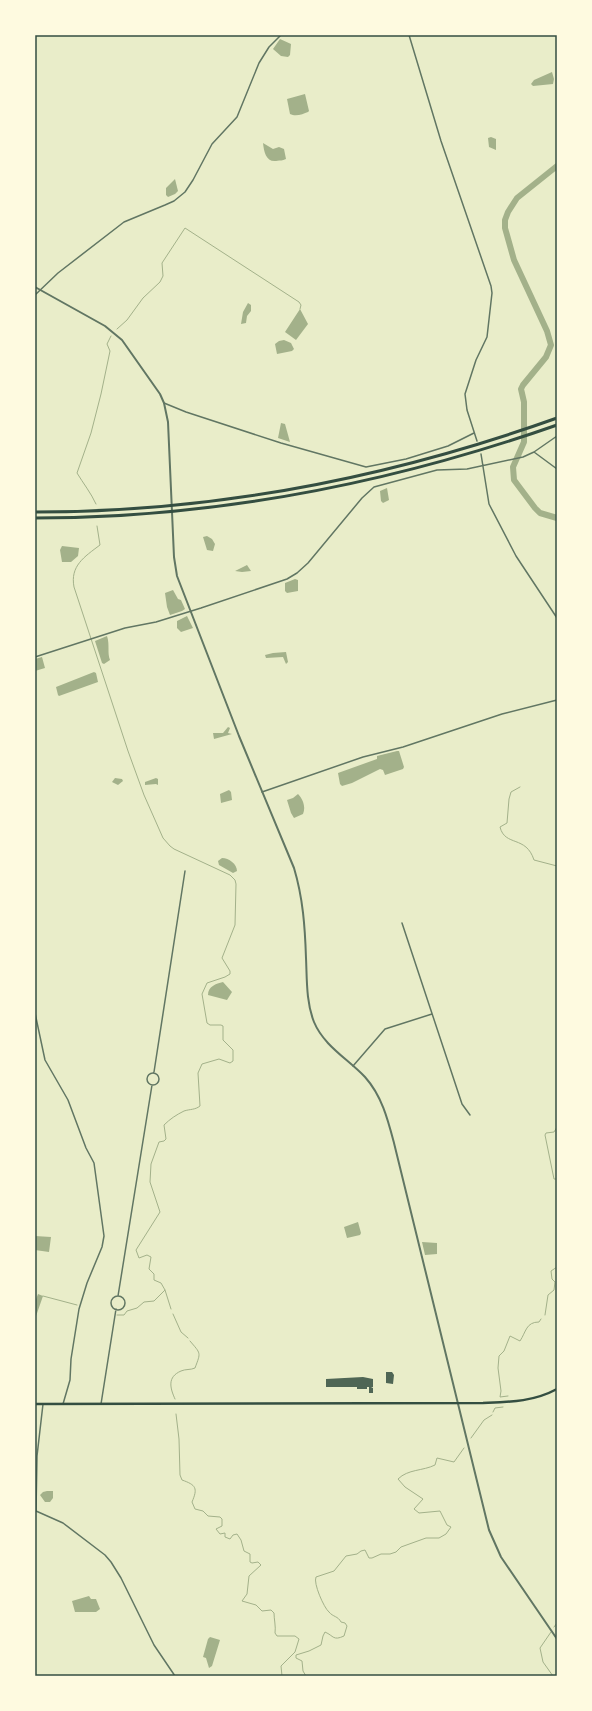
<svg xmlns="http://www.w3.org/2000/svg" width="592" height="1711" font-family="'Fira Sans',sans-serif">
<rect width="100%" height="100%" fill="#e9edc9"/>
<path fill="#a3b18a" d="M280 39 291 44 290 55 288 57 281 56 273 49Z
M552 72 554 79 553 84 533 86 531 84 534 80Z
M305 94 309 111 308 112C303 114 296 117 290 114L287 99Z
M491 137 496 139V150L489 147 488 138Z
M263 143 273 149 279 147 284 149 286 159C282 161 281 160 276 161 266 162 264 152 263 143Z
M175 179 178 191 175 194 168 197 166 195V188Z
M248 303 251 305V311L247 316 246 323 241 324 243 312Z
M300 309 308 324 296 340 285 332Z
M284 340 291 343 294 349 292 351 277 354 275 344 279 341Z
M281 423 285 424 290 442 278 438Z
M387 488 389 500 383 503 381 501 380 491Z
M207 536 212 539 215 544 213 551 207 550 203 537Z
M62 546 79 548 78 556 71 562H62L60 550Z
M247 565 251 571 242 572 235 571Z
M295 579 298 580V591L287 593 285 591V583Z
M173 590 178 599 181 600 185 609 182 611 170 615 167 607 165 593Z
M187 616 193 628 181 632 177 628V621Z
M107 636C110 645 107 653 110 660L104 664 102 663 95 641Z
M286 652 288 662 286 664 283 657 266 658 265 655 273 653Z
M42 657 45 668 35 671V659Z
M94 672 96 673 98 682 59 696 58 695 56 687Z
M228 727 230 728 228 733 232 734 214 739 213 733H223Z
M397 751H399L404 767 403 769 385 775 383 770 380 769 352 783 342 786 340 784 338 773 377 759V756Z
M115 778 122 779 123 781 118 785 112 782Z
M156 778 158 779V785L156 784 145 785V782Z
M229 790 231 792 232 800 221 803 220 794Z
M298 794C303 799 306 807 303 814L294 818 291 813 287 800 293 798Z
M222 858C229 858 237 864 237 871L233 873 219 865 218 861Z
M223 982 232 992 227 1000 208 995C208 986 216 984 223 982Z
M358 1222 361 1233 360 1235 347 1238 344 1227Z
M35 1236 51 1237 49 1252 35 1250Z
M422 1242 437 1243V1254L425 1255Z
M38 1294 43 1296 35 1319V1302Z
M47 1491H53V1498L50 1502H45L40 1495 43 1492Z
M89 1596 91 1599H96L100 1609 96 1612H75L72 1601Z
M210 1637 220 1640 212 1666 209 1668 206 1658 203 1657 208 1639Z"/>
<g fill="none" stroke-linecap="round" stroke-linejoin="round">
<path stroke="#a3b18a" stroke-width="1" d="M117 329 127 320 143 298 160 282 163 276 162 263 185 228 299 302 301 305 300 309
M96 504C91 493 83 483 77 473L91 433 101 394 110 351 107 344 111 336
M97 526 100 545C84 557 70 566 74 587L128 751 144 795 163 838 170 846 174 849 230 875 235 880 236 884 235 925 222 958 230 971V974L225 977 207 983 202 994 207 1023 210 1025H221L223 1026V1040L233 1050V1061L230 1063 219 1059 202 1064 198 1073 200 1106C195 1110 190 1109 184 1111 176 1115 170 1119 164 1125L166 1139 164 1141 159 1142 151 1164 150 1182 160 1212 136 1250 139 1258 147 1255 151 1257 149 1269 154 1274V1280L161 1283 165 1290 154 1301 144 1302 137 1308 127 1311 124 1315H117
M520 787 511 792 509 799 507 823 500 827C505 847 526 835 534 860L557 866
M557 1127 554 1132 546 1133 545 1135 554 1179H557
M165 1290 171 1309
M43 1296 77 1305
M173 1314 181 1332 188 1338
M545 1315 548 1295 554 1290 555 1282 552 1279 551 1271 557 1267
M508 1396 500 1397 501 1391 498 1368 499 1356 504 1351 510 1336 520 1341C526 1332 526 1322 539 1322L541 1319
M175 1399C170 1388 167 1377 181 1371 185 1369 191 1370 195 1368 201 1352 201 1354 190 1341
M493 1412 495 1408 503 1407
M176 1414 179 1439 180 1475 182 1480C196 1485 198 1488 192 1502L195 1509 203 1511 208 1516 220 1517 222 1519V1526L216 1529 220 1534 225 1533V1537L230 1539 233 1535 237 1534 241 1540 244 1551 250 1554V1562L252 1563 258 1562 261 1565 249 1576 247 1594 242 1601 256 1605 262 1611 271 1610 274 1613C274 1619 276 1627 275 1633L277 1636H295L299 1639 295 1652 281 1666 282 1676
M471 1438 484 1420 492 1415
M554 1627 557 1623
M551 1632 540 1648 543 1662 553 1676
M306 1676 303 1671 302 1661 296 1658V1655L309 1651 321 1645 323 1636 325 1632C334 1636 333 1641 344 1636L347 1626 345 1623 341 1622C338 1616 333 1617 329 1612 324 1608 313 1583 316 1577L334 1571 346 1556 357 1554 361 1551 365 1550 369 1558H372L381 1554H390L396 1552 401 1547 426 1538H439L446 1534 451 1527 447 1525 440 1511 419 1513 414 1509 423 1499 405 1487 398 1479C408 1469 423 1471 435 1465L437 1458 454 1462 464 1448"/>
<path stroke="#a3b18a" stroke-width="6" d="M557 166 517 198 508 212 505 220V228L514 260 547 331 551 345 546 357 523 385 521 389 524 402V442L513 467 514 480 535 508 540 513 557 518"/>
</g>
<path fill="#4f6655" d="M386 1372H392L394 1375 393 1384 386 1383Z
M363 1377 373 1379V1387H371L373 1388V1393H369V1387H367V1389H357V1387H326V1379Z"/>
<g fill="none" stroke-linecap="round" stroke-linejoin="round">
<path stroke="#617663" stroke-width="1.5" d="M409 35 441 141 491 286 492 293 487 337 476 360 465 394 467 410 477 441
M35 295 58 273 124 222 165 205 174 201 185 192 193 180 212 144 237 117 259 63 269 47 281 35
M164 403 186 412 281 443 366 467 406 459 448 446 474 433
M534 452 557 469
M481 454 489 504 516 556 557 618
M35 657 125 628 156 622 201 608 287 579 297 573 308 563 362 498 374 487 437 470 467 469 523 457 534 452 557 436
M262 792 363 757 403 747 502 714 557 700
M402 923 462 1104 470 1115
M35 1013 45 1060 68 1100 86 1148 94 1163 104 1236 102 1247 87 1283 79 1309 71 1359 70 1380 63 1404
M353 1066 385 1029 432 1014
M154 1072 185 871
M147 1079a6 6 0 1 1 12 0a6 6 0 1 1-12 0Z
M118 1296 152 1085
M111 1303a7 7 0 1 1 14 0a7 7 0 1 1-14 0Z
M43 1404 37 1456 36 1511 63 1523 105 1555 111 1562 121 1578 154 1645 175 1676
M101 1404 116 1309"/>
<path stroke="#617663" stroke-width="2" d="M35 287 105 326 122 340 160 394 164 403 168 422 174 557 177 576 239 736 294 868C303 898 305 927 306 958 307 979 306 1002 314 1022 324 1046 348 1059 365 1077 382 1096 388 1120 394 1143L489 1530 501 1557 557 1639"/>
<path stroke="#344e41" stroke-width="2.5" d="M35 1404 483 1403C509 1402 533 1402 557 1389"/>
<path stroke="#344e41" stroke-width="3" d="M35 512C214 512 389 478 557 418
M35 518C213 518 389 484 557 425"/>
</g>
<rect width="592" height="1711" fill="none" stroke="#fefae0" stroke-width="72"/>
<rect x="36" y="36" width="520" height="1639" fill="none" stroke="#344e41" stroke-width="1.5"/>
</svg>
